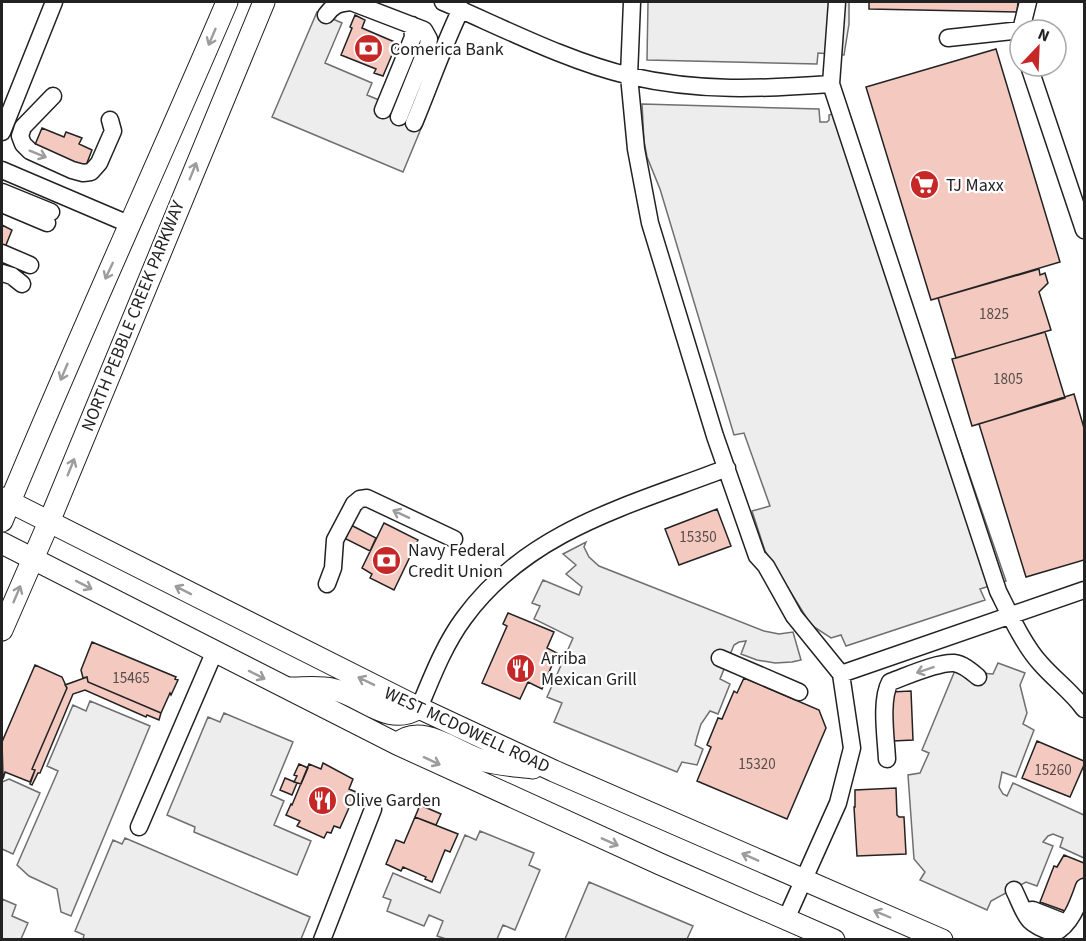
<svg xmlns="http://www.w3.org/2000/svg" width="1086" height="941" font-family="'Source Sans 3',sans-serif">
<rect width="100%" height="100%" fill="#fff"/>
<path fill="#ededed" stroke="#6f6f6f" stroke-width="1.5" d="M648 2H849V24L844 55 818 53 817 64 647 60Z
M317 12 342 23 325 63 372 83 367 95 425 119 403 172 272 117Z
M642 104 819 109 820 122H827L829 120V115L848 109 947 410 1006 581 980 589 985 600 846 646 841 635 831 638 811 625 765 551 752 511 770 506 744 433 734 435 660 189 647 157 644 141Z
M586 542 584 547 589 557 599 566 764 631 779 634 793 632 801 660 792 662 775 663 757 660 741 654 746 641 739 642 734 645 720 679 730 684 718 714 710 711 701 724 697 737 695 745 703 749 697 765 682 762 677 772 554 722 562 703 547 697 573 638 534 619 540 606 532 603 543 580 579 595 582 587 566 574 576 565 563 554Z
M998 663 1025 673 1020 685 1027 713 1023 724 1034 730 1016 777 1002 772 999 787 1003 794 1007 796 1013 783 1084 815V858L1060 847 1063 838 1053 834 1048 836 1043 842 1053 846 1037 886 1026 882 991 901 987 910 920 880 925 872 914 859 908 775 920 773 929 753 922 750 956 668 966 672 993 674Z
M90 701 150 726 71 916 61 912 57 889 29 876 17 865 58 771 47 766 73 705 86 711Z
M224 713 293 742 271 795 284 801 274 825 311 841 297 875 194 832 195 827 167 815 208 717 220 722Z
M9 779 40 793 13 854 2 849V782Z
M480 831 534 853 529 865 540 870 515 930 503 925 497 939H446L437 936 443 921 429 915 424 926 387 911 391 900 383 897 393 873 440 893 465 835 476 840Z
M125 838 310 917 301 939H83L84 935 75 931 113 840 122 844Z
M589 882 693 926 687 939H565Z
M2 899 16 905 12 916 28 923 21 939H2Z"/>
<path fill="#f3c9c0" stroke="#222" stroke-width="1.5" d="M869 2H1018L1017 12 869 9Z
M355 15 365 20 362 28 397 43 383 76 374 73 376 69 341 55 352 28 350 27Z
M996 49 1060 262 931 300 866 87Z
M42 128 64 137 66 132 82 138 79 144 92 150 85 168 34 147Z
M2 225 12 230 4 250 2 249Z
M1039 269 1040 275 1045 273 1048 283 1039 292 1051 330 956 358 938 298Z
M1045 332 1065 398 972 426 952 359Z
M1074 394 1084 428V560L1026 577 979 424Z
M717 509 731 546 679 565 665 529Z
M384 523 418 540 394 590 370 578 372 574 362 568Z
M351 525 376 538 370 551 344 538Z
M508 613 554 632 547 648 557 653 542 689 528 682 520 699 482 683 507 626 503 624Z
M92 642 176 677 175 679 178 680 171 695 170 693 161 713 88 682 87 677 83 678 81 670Z
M35 665 62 677 67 688 32 769 35 770 30 782 5 772 3 779 2 742Z
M87 677 88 682 161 713 159 720 147 715 146 717 85 690 73 694 40 773H38L32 785 30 784 35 770 32 769 67 688 65 685Z
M744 678 819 710 826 728 787 819 697 781 711 747 707 745 718 718 722 719 734 691 737 693Z
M911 691 913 740 893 741 891 692Z
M1037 741 1084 761V765L1070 797 1022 778Z
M323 763 353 779 349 789 356 792 340 828 334 826 331 833 327 832 324 838 297 826 300 821 286 815 291 804 292 805 309 764 321 769Z
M299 764 308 768 301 784 294 782 297 776 294 775Z
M285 778 297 783 292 795 280 790Z
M896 788 897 815 899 817H904L906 854 857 856 854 807H855V790Z
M420 805 441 814 436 825 415 817Z
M415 817 458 834 450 852 445 850 432 882 425 879 426 877 403 867 401 871 386 864 396 840 404 843Z
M1064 855 1084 863V877L1065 911 1040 902 1054 866 1057 867Z"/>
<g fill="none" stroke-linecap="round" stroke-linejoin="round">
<defs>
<path id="minor" d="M443 2C501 27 569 62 630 76 699 92 761 89 831 84
M632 2 629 76 636 149 650 223 715 436 757 556 766 566 794 616 841 674 852 748 838 803 786 919
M837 2 831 84 998 591C1009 613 1024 646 1041 664 1055 680 1072 692 1084 709
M326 15C333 5 339 3 351 2L424 30 429 39 428 45 399 117
M1021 30 1028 2
M948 38 1021 30
M1029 66 1084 230
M53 96 23 127 20 136 23 144 30 151 72 170 83 173 91 172 99 163 113 131 110 120
M383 110 413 37 412 25
M414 123C430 85 443 46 461 9
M2 132 54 2
M2 170 131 225
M2 192 51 212
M2 204 47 223
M2 253 30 265
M2 273 12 276 22 284
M327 584 333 568 335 540 354 504 360 499 367 498 454 539
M720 658 799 692
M841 674 1084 590
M419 708C432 677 444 645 464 618 528 530 631 505 727 468
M887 759C886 738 880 700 890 682 907 676 937 662 954 663 963 664 971 671 978 677
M139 827 214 653
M1014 890C1027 917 1024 923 1054 933 1071 925 1078 904 1084 887
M1024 911 1033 910 1066 923
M322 940 373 809"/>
<path id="major" d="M2 498 419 708 554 771 942 940
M2 521C74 346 153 175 227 2
M2 543 397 744 660 864 834 940
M2 630 49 522 264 2
M290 688C303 688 319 686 332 689 363 695 387 728 419 708
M397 744C422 721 459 755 485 761 500 765 517 766 533 768"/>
</defs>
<use href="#minor" stroke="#222" stroke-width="19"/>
<use href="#major" stroke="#222" stroke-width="23"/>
<use href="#minor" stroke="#fff" stroke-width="16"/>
<use href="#major" stroke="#fff" stroke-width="21"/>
</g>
<defs><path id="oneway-shaft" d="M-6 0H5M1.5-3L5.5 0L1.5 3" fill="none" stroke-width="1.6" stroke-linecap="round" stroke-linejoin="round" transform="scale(1.5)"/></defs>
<g stroke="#9c9c9c">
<use href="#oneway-shaft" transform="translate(212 37) rotate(113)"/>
<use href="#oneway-shaft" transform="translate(38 154) rotate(22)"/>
<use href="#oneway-shaft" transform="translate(193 171) rotate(-68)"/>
<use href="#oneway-shaft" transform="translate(109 271) rotate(115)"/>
<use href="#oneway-shaft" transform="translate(64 372) rotate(113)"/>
<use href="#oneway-shaft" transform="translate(71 467) rotate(-68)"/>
<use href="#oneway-shaft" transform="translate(401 514) rotate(-155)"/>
<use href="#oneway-shaft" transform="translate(84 585) rotate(27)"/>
<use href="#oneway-shaft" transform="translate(183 590) rotate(-153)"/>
<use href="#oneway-shaft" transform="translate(17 594) rotate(-67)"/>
<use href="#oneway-shaft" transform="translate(925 670) rotate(161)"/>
<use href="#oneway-shaft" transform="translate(257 675) rotate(27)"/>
<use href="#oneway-shaft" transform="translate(366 681) rotate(-154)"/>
<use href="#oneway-shaft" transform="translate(432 761) rotate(25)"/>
<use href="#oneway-shaft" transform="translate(610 842) rotate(24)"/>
<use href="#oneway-shaft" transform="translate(750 857) rotate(-156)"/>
<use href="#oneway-shaft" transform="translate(882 914) rotate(-157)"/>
</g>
<defs>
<symbol id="bank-disc" viewBox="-11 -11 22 22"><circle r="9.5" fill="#c62828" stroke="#fff"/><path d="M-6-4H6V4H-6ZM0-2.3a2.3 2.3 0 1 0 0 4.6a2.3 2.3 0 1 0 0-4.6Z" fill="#fff"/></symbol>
<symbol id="supermarket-disc" viewBox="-11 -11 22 22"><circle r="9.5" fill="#c62828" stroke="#fff"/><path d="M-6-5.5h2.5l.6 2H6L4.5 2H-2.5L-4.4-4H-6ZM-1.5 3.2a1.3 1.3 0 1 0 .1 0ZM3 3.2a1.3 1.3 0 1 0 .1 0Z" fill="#fff"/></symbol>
<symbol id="restaurant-disc" viewBox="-11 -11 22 22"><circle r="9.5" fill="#c62828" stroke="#fff"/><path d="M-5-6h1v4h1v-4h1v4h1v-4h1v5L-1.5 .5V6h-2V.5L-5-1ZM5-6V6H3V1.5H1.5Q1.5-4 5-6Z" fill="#fff"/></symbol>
</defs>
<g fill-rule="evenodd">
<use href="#bank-disc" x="352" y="32" width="33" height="33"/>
<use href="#supermarket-disc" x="908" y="168" width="33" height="33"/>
<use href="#bank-disc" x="370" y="544" width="33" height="33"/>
<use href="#restaurant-disc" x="504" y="652" width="33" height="33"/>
<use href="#restaurant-disc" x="306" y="784" width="33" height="33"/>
</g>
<g text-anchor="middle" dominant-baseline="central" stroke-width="4.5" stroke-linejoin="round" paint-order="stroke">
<g font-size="15" fill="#564c4a">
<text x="994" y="314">1825</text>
<text x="1008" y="379">1805</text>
<text x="698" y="537">15350</text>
<text x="131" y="678">15465</text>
<text x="757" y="764">15320</text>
<text x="1053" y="770">15260</text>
</g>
<g font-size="18" fill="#222" stroke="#fff" text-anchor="start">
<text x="390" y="49">Comerica Bank</text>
<text x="946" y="185">TJ Maxx</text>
<text x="408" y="550">Navy Federal<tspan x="408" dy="21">Credit Union</tspan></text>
<text x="541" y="658">Arriba<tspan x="541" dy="21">Mexican Grill</tspan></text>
<text x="344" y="800">Olive Garden</text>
</g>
<g font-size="18" fill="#222" stroke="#fff">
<text transform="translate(133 316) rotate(-68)">NORTH PEBBLE CREEK PARKWAY</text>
<text transform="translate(467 730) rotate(25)">WEST MCDOWELL ROAD</text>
</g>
</g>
<rect width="1086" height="941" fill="none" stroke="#222222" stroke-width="6"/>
<g transform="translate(1038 48) rotate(23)"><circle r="28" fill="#ffffff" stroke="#a7a7a7" stroke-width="1.5"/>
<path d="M0-4.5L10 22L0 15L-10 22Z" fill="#c62828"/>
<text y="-9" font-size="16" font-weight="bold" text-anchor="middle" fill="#222222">N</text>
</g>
</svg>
